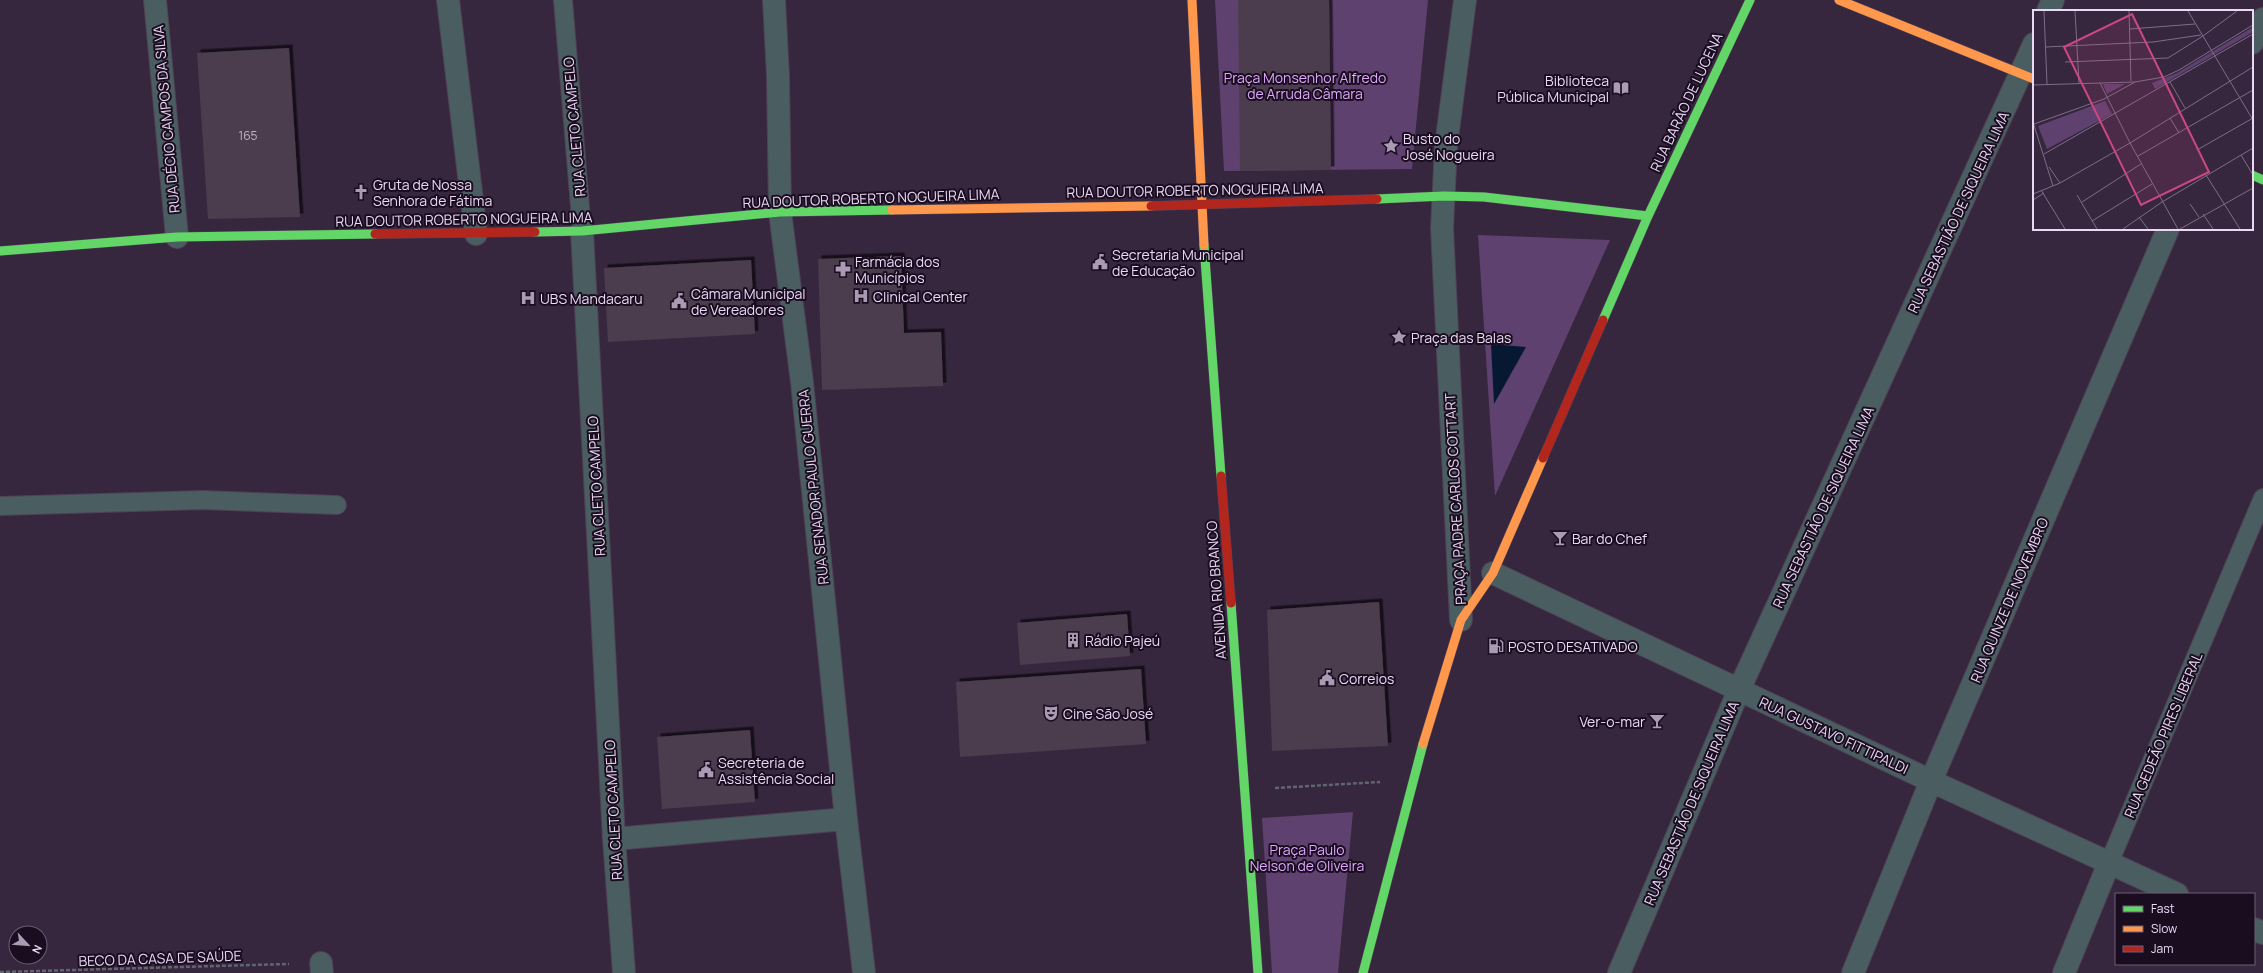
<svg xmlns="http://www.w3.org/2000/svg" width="2263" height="973" font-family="Manrope,sans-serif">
<defs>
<filter id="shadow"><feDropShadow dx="3.5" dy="-3.5" stdDeviation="0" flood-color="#0009"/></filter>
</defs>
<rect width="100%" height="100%" fill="#36263e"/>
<path fill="#5e416e" d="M1215 0H1428L1412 169 1224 171Z
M1478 235 1610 240 1495 496Z
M1353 812 1338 973H1272L1262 818Z"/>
<path fill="#071932" d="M1491 344 1526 347 1494 404Z"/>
<path fill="#4c3c4e" filter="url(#shadow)" d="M1238 0H1329L1331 170 1240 171Z
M289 48 300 217 208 219 197 53Z
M901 256 904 333 941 332 943 386 822 390 818 259Z
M751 260 755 334 608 342 604 268Z
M1379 602 1388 746 1272 751 1267 610Z
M1127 614 1130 656 1020 665 1017 623Z
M1141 669 1146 744 960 757 956 682Z
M750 730 755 802 662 809 657 737Z"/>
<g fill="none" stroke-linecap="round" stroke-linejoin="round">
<defs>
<path id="lane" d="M563 0 582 231
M0 506 203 500 337 505
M2109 863 2263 498"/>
<path id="street" d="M155 0 177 237
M448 0 476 234
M774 0 778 76 780 212 802 382 846 819 864 973
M2048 11 2053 0
M2252 43 2263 19
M582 231 614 839 624 973
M1493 573 1931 781 2177 894
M1461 620 1442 228 1446 146 1465 0
M614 839 846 819
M2254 929 2263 933
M321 963 322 973
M1619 973 1739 690 2034 44
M1853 973 1931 781 2168 229
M2064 973 2109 863"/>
<path id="fast" d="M2252 175 2263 180
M1377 199 1444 196 1484 197 1648 216
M535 232 582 231 780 212 892 210
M1204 245 1221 476
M0 251 177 237 375 234
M1603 320 1648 216 1750 0
M1231 603 1258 973
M1363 973 1423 744"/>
<path id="slow" d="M1192 0 1204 245
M1839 0 2034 79
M892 210 1151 206
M1423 744 1461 620 1493 573 1543 458"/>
<path id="jam" d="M1151 206 1377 199
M375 234 535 232
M1543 458 1603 320
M1221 476 1231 603"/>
</defs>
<use href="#lane" stroke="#4e4155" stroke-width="20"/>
<use href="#street" stroke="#4e4155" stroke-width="24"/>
<use href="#fast" stroke="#4e4155" stroke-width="10"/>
<use href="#slow" stroke="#4e4155" stroke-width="10"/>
<use href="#jam" stroke="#4e4155" stroke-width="10"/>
<path stroke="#5f666e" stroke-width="2.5" stroke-dasharray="4 2" stroke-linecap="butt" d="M1275 788 1380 782
M0 972 289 964"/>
<use href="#lane" stroke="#4a5d61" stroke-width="18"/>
<use href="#street" stroke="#4a5d61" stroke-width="22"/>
<use href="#fast" stroke="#63d668" stroke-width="9"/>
<use href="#slow" stroke="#ff974d" stroke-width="9"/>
<use href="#jam" stroke="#b3261e" stroke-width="9"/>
</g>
<defs>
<symbol id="library-bare" viewBox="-9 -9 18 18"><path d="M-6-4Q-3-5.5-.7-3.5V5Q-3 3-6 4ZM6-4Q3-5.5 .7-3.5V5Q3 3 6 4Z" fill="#ab9ab4" stroke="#1a0d20" stroke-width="2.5" paint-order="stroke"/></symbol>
<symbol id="sight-bare" viewBox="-9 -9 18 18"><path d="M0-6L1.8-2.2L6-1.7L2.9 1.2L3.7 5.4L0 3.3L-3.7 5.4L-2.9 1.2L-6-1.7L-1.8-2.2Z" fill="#ab9ab4" stroke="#1a0d20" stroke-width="2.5" paint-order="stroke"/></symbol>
<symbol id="church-bare" viewBox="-9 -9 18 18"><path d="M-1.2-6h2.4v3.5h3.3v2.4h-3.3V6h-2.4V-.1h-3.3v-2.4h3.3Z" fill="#ab9ab4" stroke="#1a0d20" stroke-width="2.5" paint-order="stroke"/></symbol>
<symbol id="civic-bare" viewBox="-9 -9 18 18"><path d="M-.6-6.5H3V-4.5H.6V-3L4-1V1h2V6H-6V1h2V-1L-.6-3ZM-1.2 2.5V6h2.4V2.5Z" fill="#ab9ab4" stroke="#1a0d20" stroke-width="2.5" paint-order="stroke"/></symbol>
<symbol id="pharmacy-bare" viewBox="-9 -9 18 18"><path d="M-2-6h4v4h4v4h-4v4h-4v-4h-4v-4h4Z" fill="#ab9ab4" stroke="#1a0d20" stroke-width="2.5" paint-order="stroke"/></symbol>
<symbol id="hospital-bare" viewBox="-9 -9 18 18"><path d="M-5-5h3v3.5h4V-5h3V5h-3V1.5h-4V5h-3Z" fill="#ab9ab4" stroke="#1a0d20" stroke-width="2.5" paint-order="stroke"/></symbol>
<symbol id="bar-bare" viewBox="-9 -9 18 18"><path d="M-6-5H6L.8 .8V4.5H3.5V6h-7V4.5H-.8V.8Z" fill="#ab9ab4" stroke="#1a0d20" stroke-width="2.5" paint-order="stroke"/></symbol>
<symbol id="building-bare" viewBox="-9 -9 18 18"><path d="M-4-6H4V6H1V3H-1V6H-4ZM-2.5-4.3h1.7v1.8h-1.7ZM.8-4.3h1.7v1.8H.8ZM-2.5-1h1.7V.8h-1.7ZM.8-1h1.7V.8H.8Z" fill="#ab9ab4" stroke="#1a0d20" stroke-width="2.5" paint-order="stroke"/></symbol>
<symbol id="fuel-bare" viewBox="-9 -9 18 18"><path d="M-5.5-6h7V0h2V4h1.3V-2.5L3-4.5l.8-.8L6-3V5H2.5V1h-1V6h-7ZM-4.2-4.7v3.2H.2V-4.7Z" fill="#ab9ab4" stroke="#1a0d20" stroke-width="2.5" paint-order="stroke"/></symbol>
<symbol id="theatre-bare" viewBox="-9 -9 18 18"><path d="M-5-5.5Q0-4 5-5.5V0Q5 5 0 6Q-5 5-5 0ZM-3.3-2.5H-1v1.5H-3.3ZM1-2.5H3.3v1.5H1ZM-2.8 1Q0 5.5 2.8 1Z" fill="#ab9ab4" stroke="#1a0d20" stroke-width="2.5" paint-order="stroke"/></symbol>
</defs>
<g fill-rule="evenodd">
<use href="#library-bare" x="1610" y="77" width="22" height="22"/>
<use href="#sight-bare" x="1380" y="135" width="22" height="22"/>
<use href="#church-bare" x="350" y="181" width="22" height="22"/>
<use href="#civic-bare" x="1089" y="251" width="22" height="22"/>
<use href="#pharmacy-bare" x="832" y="258" width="22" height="22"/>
<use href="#hospital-bare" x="850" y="285" width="22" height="22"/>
<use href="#hospital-bare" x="517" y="287" width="22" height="22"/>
<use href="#civic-bare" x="668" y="290" width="22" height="22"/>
<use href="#sight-bare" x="1388" y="326" width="22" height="22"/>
<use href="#bar-bare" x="1549" y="527" width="22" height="22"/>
<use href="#building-bare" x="1062" y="629" width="22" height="22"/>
<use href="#fuel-bare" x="1485" y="635" width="22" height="22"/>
<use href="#civic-bare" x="1316" y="667" width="22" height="22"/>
<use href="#theatre-bare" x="1040" y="702" width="22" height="22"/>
<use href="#bar-bare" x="1646" y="710" width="22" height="22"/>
<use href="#civic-bare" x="695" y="759" width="22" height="22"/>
</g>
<g text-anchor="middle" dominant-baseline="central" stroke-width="4" stroke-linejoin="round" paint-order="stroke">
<g font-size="12" fill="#c2b1ca">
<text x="248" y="135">165</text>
</g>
<g font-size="14" fill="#dea8fc" stroke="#1a0d20">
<text x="1305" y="77">Praça Monsenhor Alfredo<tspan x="1305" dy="16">de Arruda Câmara</tspan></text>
<text x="1307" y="849">Praça Paulo<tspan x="1307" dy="16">Nelson de Oliveira</tspan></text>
</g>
<g font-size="14" fill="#ead8f4" stroke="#1a0d20" text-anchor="start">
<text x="1609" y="80" text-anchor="end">Biblioteca<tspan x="1609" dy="16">Pública Municipal</tspan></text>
<text x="1403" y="138">Busto do<tspan x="1403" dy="16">José Nogueira</tspan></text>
<text x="373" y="184">Gruta de Nossa<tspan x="373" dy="16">Senhora de Fátima</tspan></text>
<text x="1112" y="254">Secretaria Municipal<tspan x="1112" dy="16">de Educação</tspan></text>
<text x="855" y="261">Farmácia dos<tspan x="855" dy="16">Municípios</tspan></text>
<text x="691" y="293">Câmara Municipal<tspan x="691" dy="16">de Vereadores</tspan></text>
<text x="873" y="296">Clinical Center</text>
<text x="540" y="298">UBS Mandacaru</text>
<text x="1411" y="337">Praça das Balas</text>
<text x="1572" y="538">Bar do Chef</text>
<text x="1085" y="640">Rádio Pajeú</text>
<text x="1508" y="646">POSTO DESATIVADO</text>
<text x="1339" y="678">Correios</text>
<text x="1063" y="713">Cine São José</text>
<text x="1645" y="721" text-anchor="end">Ver-o-mar</text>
<text x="718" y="762">Secreteria de<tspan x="718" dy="16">Assistência Social</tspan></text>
</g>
<g font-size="14" fill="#ead8f4" stroke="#1a0d20">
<text transform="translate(1686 102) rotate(-65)">RUA BARÃO DE LUCENA</text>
<text transform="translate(166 119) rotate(-95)">RUA DÉCIO CAMPOS DA SILVA</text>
<text transform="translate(574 127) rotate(-95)">RUA CLETO CAMPELO</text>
<text transform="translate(1195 190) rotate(-1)">RUA DOUTOR ROBERTO NOGUEIRA LIMA</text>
<text transform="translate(871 198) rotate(-2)">RUA DOUTOR ROBERTO NOGUEIRA LIMA</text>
<text transform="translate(1958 212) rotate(-65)">RUA SEBASTIÃO DE SIQUEIRA LIMA</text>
<text transform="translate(464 219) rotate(-1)">RUA DOUTOR ROBERTO NOGUEIRA LIMA</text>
<text transform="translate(596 486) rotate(-93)">RUA CLETO CAMPELO</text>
<text transform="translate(813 487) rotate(-96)">RUA SENADOR PAULO GUERRA</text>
<text transform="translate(1455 499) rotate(-93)">PRAÇA PADRE CARLOS COTTART</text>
<text transform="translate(1823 507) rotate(-65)">RUA SEBASTIÃO DE SIQUEIRA LIMA</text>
<text transform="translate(1216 590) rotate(-94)">AVENIDA RIO BRANCO</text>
<text transform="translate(2009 600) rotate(-67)">RUA QUINZE DE NOVEMBRO</text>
<text transform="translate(1834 735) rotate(25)">RUA GUSTAVO FITTIPALDI</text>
<text transform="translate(2163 735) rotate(-67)">RUA GEDEÃO PIRES LIBERAL</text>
<text transform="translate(1691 803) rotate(-67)">RUA SEBASTIÃO DE SIQUEIRA LIMA</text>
<text transform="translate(613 810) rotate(-93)">RUA CLETO CAMPELO</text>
<text transform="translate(160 958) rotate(-2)">BECO DA CASA DE SAÚDE</text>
</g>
</g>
<g transform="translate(2033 10)">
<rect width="220" height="220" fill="#36263e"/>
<path d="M220 17V22L122 79 119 73 144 63ZM70 74H92L74 84ZM72 91 79 104 14 139 5 116Z" fill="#5e416e"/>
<path fill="none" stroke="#7e6d87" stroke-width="1" d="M11 1 14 74M42 1 46 73M96 1 98 71M155 1 220 110M97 19 162 14M12 37 120 32 168 25M32 52 135 48 170 26 204 1M137 72 152 98M67 73 97 133 145 219M0 75 102 72 131 67 146 60 220 15M137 108 146 123M0 112 20 176M1 114 71 89 102 72M164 140 220 108M11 144 220 24M208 145 220 165M105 146 220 80M16 157 27 173M173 165 207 219M8 180 32 219M0 184 27 173 97 133 220 57M44 185 64 219M0 190 11 183M49 192 108 154M157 194 166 207M170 204 180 219M106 207 115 219M59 211 119 174M90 219 129 192 220 138M147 219 220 178"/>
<path fill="#cc4881" fill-opacity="0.15" stroke="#cc4881" stroke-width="2" d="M99 4 176 162 108 195 31 37Z"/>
<rect width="220" height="220" fill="none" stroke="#ead8f4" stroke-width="2"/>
</g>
<rect x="2115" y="893" width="140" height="72" fill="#1a0d20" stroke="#6d5e75"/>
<rect x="2123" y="906" width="20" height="6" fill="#63d668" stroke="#6d5e75"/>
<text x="2151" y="913" font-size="12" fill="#ead8f4">Fast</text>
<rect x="2123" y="926" width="20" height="6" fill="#ff974d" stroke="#6d5e75"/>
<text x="2151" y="933" font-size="12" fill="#ead8f4">Slow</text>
<rect x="2123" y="946" width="20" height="6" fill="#b3261e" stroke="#6d5e75"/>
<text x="2151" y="953" font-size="12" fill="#ead8f4">Jam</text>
<g transform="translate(28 945) rotate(116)"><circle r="19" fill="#1a0d20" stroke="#6d5e75"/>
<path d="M0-3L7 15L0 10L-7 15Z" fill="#ab9ab4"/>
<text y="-6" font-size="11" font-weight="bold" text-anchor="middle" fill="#ead8f4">N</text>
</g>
</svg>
